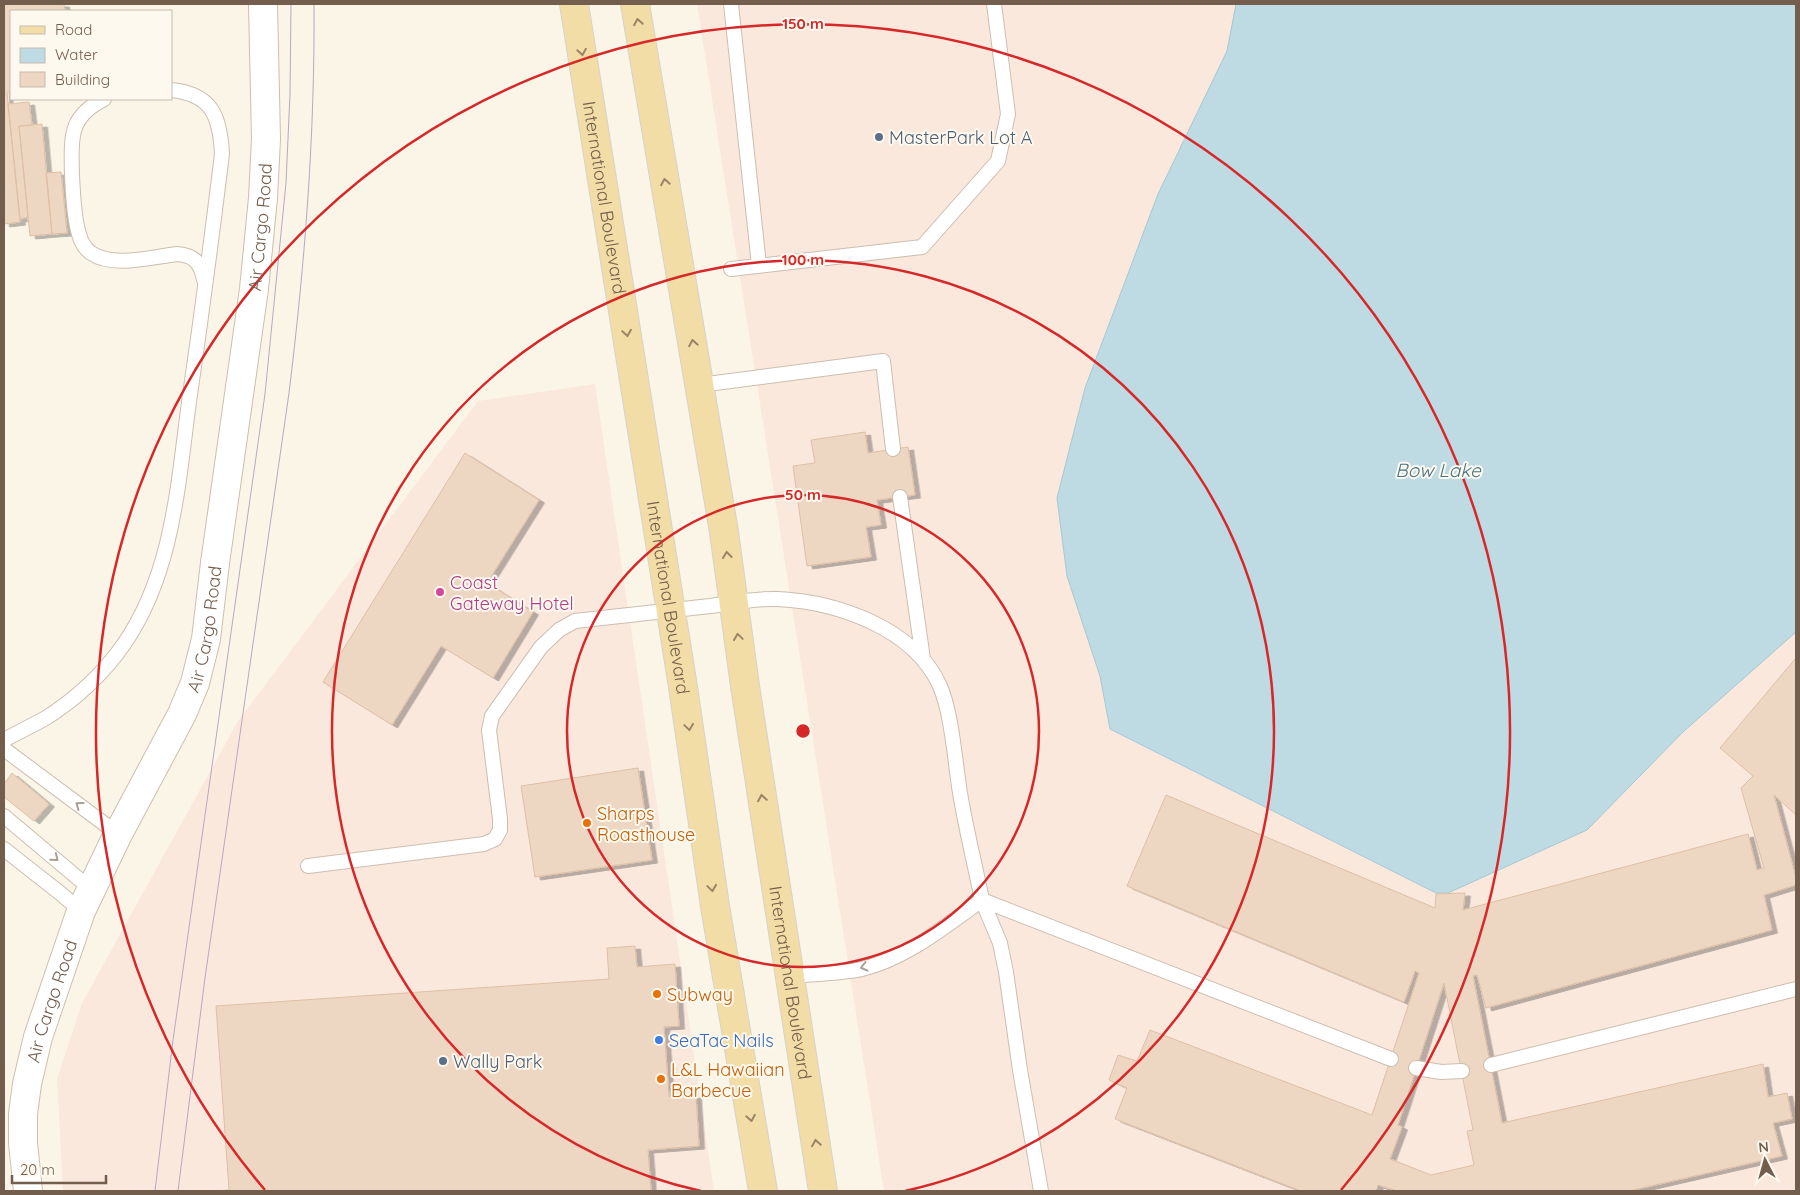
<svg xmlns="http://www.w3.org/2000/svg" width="1800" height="1195" font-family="Quicksand,sans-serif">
<defs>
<filter id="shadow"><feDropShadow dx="5.5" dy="3" stdDeviation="0" flood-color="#0004"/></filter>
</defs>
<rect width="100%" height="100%" fill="#fbf5e8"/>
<path fill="#fae8dd" d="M697 4H1236L1227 51 1122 292 1085 388 1057 498 1100 676 1110 729 1436 893H1448L1587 830 1683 732 1796 632V1191H884Z
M595 384 714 1191H63L57 1079 82 1003 238 721 478 401Z"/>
<path fill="#bedae3" stroke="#a5c8d4" d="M1236 4H1796V632L1683 732 1587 830 1448 893H1436L1110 729 1100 676 1067 576 1057 498 1085 388 1158 194 1227 51Z"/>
<path fill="#eed7c2" stroke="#dfbfa4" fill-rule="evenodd" filter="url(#shadow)" d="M4 4H64L65 11H11V92H7L20 222 4 224Z
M29 102 32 125 19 126 28 217 20 219 8 104Z
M42 124 52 234 30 236 19 126Z
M61 172 67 233 52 234 46 173Z
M865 432 868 453 908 447 915 495 877 500 881 525 866 527 871 557 807 566 793 466 815 463 811 440Z
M465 453 539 500 487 583 533 612 493 678 441 646 392 725 323 682Z
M1796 658V815L1774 795 1796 878V885L1764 895 1772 930 1486 1008 1477 975 1473 976 1502 1123 1763 1064 1768 1097 1787 1093 1792 1119 1773 1123 1782 1156 1629 1191H1397L1378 1185 1376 1191H1301L1115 1119 1127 1088 1109 1080 1118 1055 1137 1061 1150 1030 1372 1115 1419 973 1415 971 1404 1002 1127 886 1166 795 1435 908 1436 894 1465 893 1463 910 1748 834 1757 870 1764 868 1741 788 1753 776 1720 748ZM1444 983 1473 1130 1467 1131 1474 1165 1431 1175 1390 1159 1402 1127 1398 1125Z
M638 768 652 860 535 877 521 786Z
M12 773 49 804 34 821 4 797V784Z
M635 946 637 967 675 964 679 1026 664 1027 669 1097 696 1095 699 1146 648 1150 651 1191H213L229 1190 216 1006 609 979 607 948Z"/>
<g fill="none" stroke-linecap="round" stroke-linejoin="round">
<defs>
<path id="lane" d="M731 4 759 265
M104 99C90 106 78 115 74 131 69 148 73 216 79 234 81 242 84 248 91 253 113 268 151 257 177 254 194 255 201 263 204 280
M731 269 922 247 998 161 1008 114 994 4
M700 385 883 361 893 449
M900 497 923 659
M4 740C17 733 31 726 44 719 74 701 104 673 124 644 173 573 178 484 189 402 201 319 212 236 222 154 220 116 212 94 171 90
M4 749 118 834
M4 816 92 890
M4 849 60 893 81 911
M308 866 484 844 495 839 500 830V819L489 730 492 716 541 647 559 630 575 621C620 616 665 611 710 606 732 603 756 598 778 599 837 602 914 628 940 686 952 714 955 762 960 793 966 829 975 865 982 900L1391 1059
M789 976C813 974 839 974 862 969 907 958 945 926 982 900L1000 943 1006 972 1020 1070 1041 1191
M1491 1065 1796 989
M1416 1068 1441 1072 1462 1071"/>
<g id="street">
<path id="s1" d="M215 563 254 289 263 198 266 139 263 4"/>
</g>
<g id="secondary">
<path id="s2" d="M28 1191 23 1143V1114L27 1084 38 1037 81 911 118 834 182 714 195 683 206 639 215 563"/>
</g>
<g id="primary">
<path id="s3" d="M574 4 683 687 715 906 763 1191"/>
<path id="s4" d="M635 4 724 532 745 686 823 1191"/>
</g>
</defs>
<use href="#lane" stroke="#ccbeaf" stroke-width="16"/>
<use href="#street" stroke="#ccbeaf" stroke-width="30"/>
<use href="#secondary" stroke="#cebfac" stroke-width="30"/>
<use href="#primary" stroke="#d8d2cd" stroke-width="30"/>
<use href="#lane" stroke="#fff" stroke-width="14"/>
<use href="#street" stroke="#fff" stroke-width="28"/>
<use href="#secondary" stroke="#fff" stroke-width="28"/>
<use href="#primary" stroke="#f3dda6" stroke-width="28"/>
<path stroke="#b9a7c4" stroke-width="1" d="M155 1191 173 1040 265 394 286 183 290 94 291 4
M178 1191 205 978 289 393C305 263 315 134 314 4"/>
</g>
<defs><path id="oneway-chevron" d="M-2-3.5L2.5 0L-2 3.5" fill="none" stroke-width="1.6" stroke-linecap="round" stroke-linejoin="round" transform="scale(1.25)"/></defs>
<g stroke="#998468">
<use href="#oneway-chevron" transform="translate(638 22) rotate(-100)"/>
<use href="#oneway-chevron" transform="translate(582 52) rotate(81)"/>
<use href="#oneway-chevron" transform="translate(665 182) rotate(-100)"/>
<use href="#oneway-chevron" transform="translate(627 333) rotate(81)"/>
<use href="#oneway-chevron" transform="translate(693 343) rotate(-100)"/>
<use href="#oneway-chevron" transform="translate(727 555) rotate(-97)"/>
<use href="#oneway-chevron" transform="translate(738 637) rotate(-98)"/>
<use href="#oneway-chevron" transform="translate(689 727) rotate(82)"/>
<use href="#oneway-chevron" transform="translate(762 798) rotate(-99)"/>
<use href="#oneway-chevron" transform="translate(712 888) rotate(82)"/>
<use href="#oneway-chevron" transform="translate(751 1118) rotate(80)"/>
<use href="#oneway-chevron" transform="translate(816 1143) rotate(-99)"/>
</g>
<g stroke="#ab9e95">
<use href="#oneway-chevron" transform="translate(79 805) rotate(-144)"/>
<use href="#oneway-chevron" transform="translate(55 858) rotate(39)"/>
<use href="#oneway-chevron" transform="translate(864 967) rotate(166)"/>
</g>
<g fill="none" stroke="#d62828" stroke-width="2.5">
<circle cx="803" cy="731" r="236"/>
<path d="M701 1191A471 471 0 1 1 905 1191"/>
<path d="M265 1190A707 707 0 1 1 1341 1190"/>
</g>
<g fill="#5c6f8a" stroke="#fef9ee" stroke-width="2">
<circle cx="879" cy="137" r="5"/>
<circle cx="443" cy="1061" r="5"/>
</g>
<circle fill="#d1479c" stroke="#fef9ee" stroke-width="2" cx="440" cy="592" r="5"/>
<g fill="#e8710a" stroke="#fef9ee" stroke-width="2">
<circle cx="587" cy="823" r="5"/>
<circle cx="657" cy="994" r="5"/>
<circle cx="661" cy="1079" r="5"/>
</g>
<circle fill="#3f7fe0" stroke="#fef9ee" stroke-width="2" cx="659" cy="1040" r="5"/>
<g text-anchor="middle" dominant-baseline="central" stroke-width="4" stroke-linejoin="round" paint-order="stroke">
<g font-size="18" fill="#4e5e75" stroke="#fef9ee" text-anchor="start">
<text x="889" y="137">MasterPark Lot A</text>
<text x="453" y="1061">Wally Park</text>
</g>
<g font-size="18" fill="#735e4e" stroke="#fef9ee">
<text stroke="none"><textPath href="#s3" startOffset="196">International Boulevard</textPath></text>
<text stroke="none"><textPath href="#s1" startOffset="339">Air Cargo Road</textPath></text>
<text stroke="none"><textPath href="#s3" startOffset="601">International Boulevard</textPath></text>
<text stroke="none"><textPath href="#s2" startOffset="599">Air Cargo Road</textPath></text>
<text stroke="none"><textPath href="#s4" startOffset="991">International Boulevard</textPath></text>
<text stroke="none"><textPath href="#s2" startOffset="194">Air Cargo Road</textPath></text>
</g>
<g font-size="18" fill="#b23c85" stroke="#fef9ee" text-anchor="start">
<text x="450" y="582">Coast<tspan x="450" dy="21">Gateway Hotel</tspan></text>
</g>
<g font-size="18" fill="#c56008" stroke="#fef9ee" text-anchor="start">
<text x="597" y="813">Sharps<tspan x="597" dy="21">Roasthouse</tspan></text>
<text x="667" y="994">Subway</text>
<text x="671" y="1069">L&amp;L Hawaiian<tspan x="671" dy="21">Barbecue</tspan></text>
</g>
<g font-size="18" fill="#366cbe" stroke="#fef9ee" text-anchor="start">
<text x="669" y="1040">SeaTac Nails</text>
</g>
<g font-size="19" font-style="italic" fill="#497584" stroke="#fef9ee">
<text x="1438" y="470">Bow Lake</text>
</g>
</g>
<circle cx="803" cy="731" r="8" fill="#d62828" stroke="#fef9ee" stroke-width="2.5"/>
<g font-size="15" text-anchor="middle" font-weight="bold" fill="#d62828" stroke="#fef9ee" stroke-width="4" stroke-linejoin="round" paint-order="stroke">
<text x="803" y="29">150 m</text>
<text x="803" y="265">100 m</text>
<text x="803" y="500">50 m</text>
</g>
<rect width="1800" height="1195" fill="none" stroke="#735e4e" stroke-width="10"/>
<rect x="10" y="10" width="162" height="90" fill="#fef9ee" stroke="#c6bbae"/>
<rect x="20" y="26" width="25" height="8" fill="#f3dda6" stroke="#c6bbae"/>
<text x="55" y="35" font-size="15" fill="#735e4e">Road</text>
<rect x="20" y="48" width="25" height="15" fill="#bedae3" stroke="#c6bbae"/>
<text x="55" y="60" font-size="15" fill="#735e4e">Water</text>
<rect x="20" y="72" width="25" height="15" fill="#eed7c2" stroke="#c6bbae"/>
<text x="55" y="85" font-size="15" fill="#735e4e">Building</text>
<g transform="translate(1765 1160) rotate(354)" stroke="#fef9ee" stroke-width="4" paint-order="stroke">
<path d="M0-4L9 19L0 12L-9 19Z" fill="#735e4e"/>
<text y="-8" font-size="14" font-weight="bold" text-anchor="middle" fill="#735e4e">N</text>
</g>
<path d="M12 1175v8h94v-8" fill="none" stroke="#735e4e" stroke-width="2.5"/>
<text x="20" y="1175" font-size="15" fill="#735e4e" stroke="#fef9ee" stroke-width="4" paint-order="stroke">20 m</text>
</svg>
